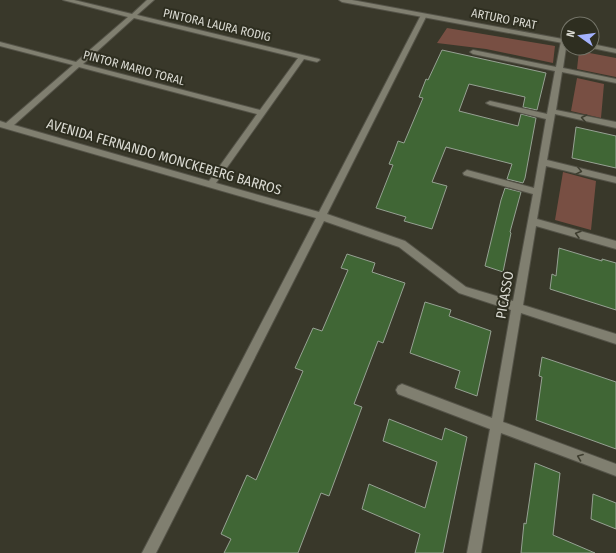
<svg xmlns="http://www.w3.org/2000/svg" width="616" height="553" font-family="'Fira Sans Condensed',sans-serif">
<rect width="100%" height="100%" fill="#39382a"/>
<path fill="#784f43" d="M447 28 555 46 553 63 486 49 437 43Z
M579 51 616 58V77L577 69Z
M577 78 604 84 601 118 571 111Z
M563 172 596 181 591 230 555 220Z"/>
<path fill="#406635" stroke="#96a193" d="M442 50 546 73 537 110 523 107 525 97 469 84 459 111 518 126 521 114 536 118 525 178 523 183 507 179 512 164 446 147 432 182 447 186 432 229 404 221 406 217 376 208 393 165 389 164 394 152 398 141 404 143 423 98 419 97 426 79 428 80Z
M576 127 616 136V168L572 158Z
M505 188 521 192 510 232 511 233 503 272 485 266 501 200Z
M559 248 602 261V259L616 263V310L550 289 552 274 556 276Z
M347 254 375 263 372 272 405 283 383 343 378 341 354 404 362 407 329 496 321 493 298 553H224L231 539 221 534 247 475 256 480 303 371 295 368 313 328 322 331 348 270 341 268Z
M425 302 451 310 449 316 491 331 477 396 455 388 460 371 410 353Z
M542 357 616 382V449L536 420 542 377 539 376Z
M389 419 442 440 445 428 467 437 443 553H415L420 534 362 509 369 484 425 508 437 462 383 441Z
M535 463 560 473 553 535 595 553H521L524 523 526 524Z
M593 494 616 503V529L591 519Z"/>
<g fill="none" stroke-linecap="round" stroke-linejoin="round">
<defs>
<path id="street" d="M63 0H74L132 14 147 0H154L137 15 319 59 320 60 317 62 304 59 216 183 319 212 421 15 426 14 427 15 327 214 405 241 466 287 513 301 533 194 464 175 463 173 467 170 534 188 546 119 490 105 486 103 490 101 547 114 555 71 473 54 470 52 473 50 556 67 561 41 564 39 567 41 563 68 616 79V83L562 72 556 110 616 122V128L555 114 547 160 616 177V183L546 166 537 219 616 241V249L536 226 523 305 616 334V344L521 313 503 422 616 464V476L501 433 481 553H467L490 429 398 394 396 390 398 386 402 384 492 418 511 310 459 293 399 247 324 221 156 553H142L316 218 0 127V121L6 123 73 65 0 46V42L76 62 128 17ZM134 18 298 58 260 110 83 64ZM79 67 257 114 209 181 14 125Z"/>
<path id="secondary" d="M339 0H352L568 40V44L342 2Z
M592 44 616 49V53L592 48Z"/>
</defs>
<use href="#street" stroke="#545348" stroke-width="2"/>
<use href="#secondary" stroke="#545348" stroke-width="2"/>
<use href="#street" fill="#807f70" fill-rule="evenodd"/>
<use href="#secondary" fill="#807f70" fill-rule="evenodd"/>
</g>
<defs><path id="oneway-chevron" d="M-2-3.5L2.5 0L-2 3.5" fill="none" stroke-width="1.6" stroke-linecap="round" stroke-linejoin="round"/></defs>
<g stroke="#3e3e30">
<use href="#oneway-chevron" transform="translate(584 118) rotate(-167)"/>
<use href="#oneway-chevron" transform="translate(579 171) rotate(14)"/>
<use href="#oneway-chevron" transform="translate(578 234) rotate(-164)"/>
<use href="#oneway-chevron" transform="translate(580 457) rotate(-159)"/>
</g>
<g text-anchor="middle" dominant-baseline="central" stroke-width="4" stroke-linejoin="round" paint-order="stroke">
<g font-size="12" fill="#dadad2" stroke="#2e2e20">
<text transform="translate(504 19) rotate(11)">ARTURO PRAT</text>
<text transform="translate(217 25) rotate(13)">PINTORA LAURA RODIG</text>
<text transform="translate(134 68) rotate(15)">PINTOR MARIO TORAL</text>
</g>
<g font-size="14" fill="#dadad2" stroke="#2e2e20">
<text transform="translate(164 157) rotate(16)">AVENIDA FERNANDO MONCKEBERG BARROS</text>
<text transform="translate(505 295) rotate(-80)">PICASSO</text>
</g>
</g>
<g transform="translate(580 36) rotate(284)"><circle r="19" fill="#2e2e20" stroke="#737367"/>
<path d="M0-3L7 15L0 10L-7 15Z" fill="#a3b2fd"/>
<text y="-6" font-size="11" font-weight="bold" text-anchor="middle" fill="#dadad2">N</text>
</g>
</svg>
